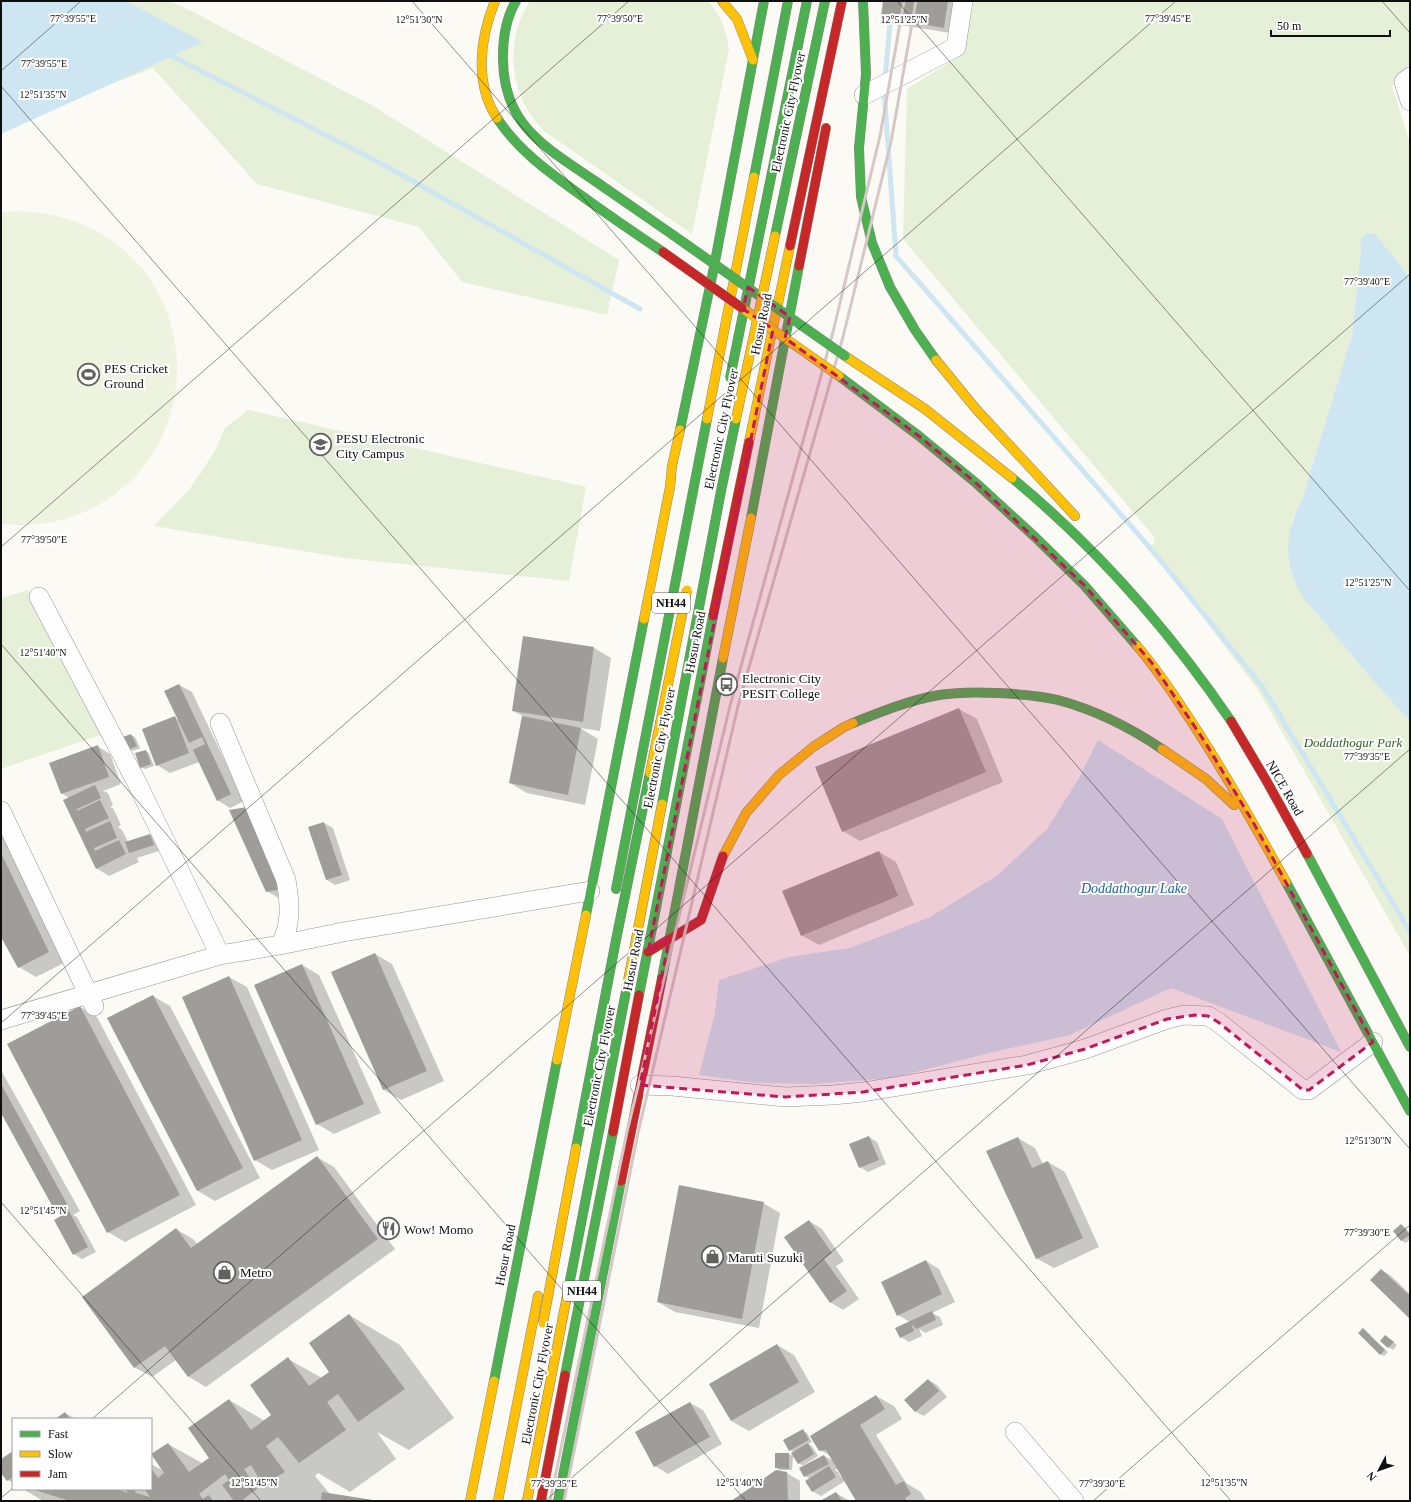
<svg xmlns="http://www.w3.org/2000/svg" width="1411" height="1502" font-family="'Times New Roman',serif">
<rect width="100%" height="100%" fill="#fbfaf5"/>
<path fill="#e6efd7" d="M1 1H170L191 11 373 106 619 260 607 315 462 282 419 227 257 184 153 68 1 127Z
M530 1H708C722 17 725 28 729 49L692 234 544 131C539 124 531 117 527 109 508 76 509 33 530 1Z
M974 1H1410V69L1392 86 1410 143V278L1375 234 1371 233 1360 244 1361 248 1352 335 1302 500 1291 523 1399 708 1410 721V956L1258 690 1151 549 1155 538 903 239 907 89 964 53Z
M248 410 586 487 569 581 345 558 154 526 189 490 215 451 225 428Z
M28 590 103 734 1 769V598Z"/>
<path fill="#eef3e0" d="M20 211C52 213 81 220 108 238 202 300 199 442 105 501 74 521 37 528 1 524V212Z"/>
<path fill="#cee6f2" d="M1 1H126L203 42 1 134Z
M1367 233 1375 234 1377 236 1410 278V721L1378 686 1302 596C1283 562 1284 534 1302 500L1352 335 1361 248C1359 241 1361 236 1367 233Z
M1098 740 1222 819 1341 1052 1171 988 1070 1035 993 1052 893 1078 814 1084 757 1083 699 1075 715 1013 719 980 789 957 850 948 930 917 998 875 1047 829 1079 778Z"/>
<path fill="#0003" fill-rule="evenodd" d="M884 1H962L957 34 894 24 882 17Z
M594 648 611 658 600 731 580 728 598 739 585 805 527 793 510 783 523 716 513 711Z
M179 685 192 692 244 801 230 808 217 800 199 762 170 773 157 765 174 717 178 720Z
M959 709 977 719 1003 782 860 841 843 831 816 768Z
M131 735 135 737 140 748 133 751 129 749Z
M97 746 110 754 121 784 103 791 108 793 113 805 110 807 113 808 121 825 118 827 122 830 128 842 150 835 158 840 162 850 137 858 139 862 109 876 96 868 69 798 61 793Z
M145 751 149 753 154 766 145 769 141 767Z
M246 808 282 860 280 899 267 891Z
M324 823 333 828 350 880 335 885 327 880Z
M1 828 66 962 36 977 19 967 1 935Z
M879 852 896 862 914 905 819 945 801 935Z
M375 954 392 964 444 1081 401 1100 384 1090 332 973Z
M302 965 319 975 381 1113 334 1134 317 1124Z
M229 977 247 987 319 1150 272 1170 255 1160Z
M153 996 170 1006 260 1178 215 1201 198 1191 108 1019Z
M80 1007 97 1017 196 1205 125 1242 108 1232Z
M1 1070 80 1211 73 1215 77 1217 96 1252 82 1259 74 1254 64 1215 56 1210 1 1111Z
M869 1137 877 1142 886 1164 868 1172 860 1167Z
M1018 1138 1035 1148 1043 1164 1048 1162 1065 1172 1099 1247 1054 1268 1036 1258Z
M317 1157 334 1167 395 1249 206 1387 189 1377 176 1360 152 1377 134 1367 176 1229 193 1239 197 1244Z
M763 1203 780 1213 759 1328 675 1312 658 1302Z
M809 1221 822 1229 844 1261 836 1266 859 1299 843 1310 830 1302Z
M1401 1225 1405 1227 1410 1234V1239L1406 1243 1402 1241 1394 1231Z
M926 1261 939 1269 955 1302 932 1313 940 1317 943 1325 925 1333 919 1329 922 1336 909 1342 901 1337 910 1322 898 1315Z
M1381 1270 1390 1275 1410 1294V1318Z
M349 1315 400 1345 454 1418 409 1450 377 1432 396 1459 350 1492 318 1473 315 1476 330 1494 372 1501H43L23 1489H151V1464L164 1471 168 1444 202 1463 210 1458 229 1400 265 1421 273 1415 288 1359 322 1378 331 1372Z
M1363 1330 1388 1352 1384 1356 1380 1354Z
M1386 1336 1397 1345 1393 1350 1381 1341Z
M777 1345 794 1355 815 1392 749 1431 731 1421Z
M928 1380 937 1385 947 1397 924 1416 916 1412 906 1401Z
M876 1396 894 1406 902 1419 876 1435 906 1483 921 1492 926 1501H857L845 1481 821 1496 812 1491 810 1479 805 1476 804 1466 798 1463 794 1452 790 1450 803 1431 807 1433 812 1442 808 1444 812 1446 818 1456 804 1465 805 1466 824 1456 834 1461 831 1456 820 1450ZM838 1468 842 1476 841 1477 838 1472 835 1470Z
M690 1403 703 1410 722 1444 668 1474 655 1466Z
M65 1413 76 1419H57Z
M13 1452V1483L8 1480 1 1471V1461Z
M776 1454H789L793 1456 792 1470H779L776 1467Z
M787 1473 800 1481V1501H733Z
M836 1493 850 1501H822Z"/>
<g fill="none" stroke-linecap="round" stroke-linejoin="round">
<path stroke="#cee6f2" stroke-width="5" d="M166 53 386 166 640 309
M885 79 892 1
M884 89 896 256 1151 549 1262 686 1410 932"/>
</g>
<path fill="#9f9d9a" d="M883 1H948L944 28 881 17Z
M523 636 594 647 583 722 512 711Z
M179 684 231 794 217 801 193 750 205 744 202 737 189 743 164 691Z
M959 708 986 772 842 832 815 767Z
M175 716 189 753 156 766 142 729Z
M522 716 581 728 568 795 509 783Z
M131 734 137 746 128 750 123 737Z
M98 745 109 777 61 794 49 763Z
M146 750 151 764 140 768 135 753Z
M95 785 101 798 77 809V811L100 800 109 818 85 829 86 832 110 821 117 838 94 848 95 851 119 840 126 854 96 869 63 800Z
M247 807 270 853 264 854 282 889 266 892 229 810Z
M324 822 342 875 326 880 308 827Z
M150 834 154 845 129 853 125 842Z
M879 851 898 896 801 936 782 891Z
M1 853 49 952 18 968 1 937Z
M375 953 427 1071 383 1090 331 972Z
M302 964 364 1104 316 1125 254 985Z
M229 976 302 1140 254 1161 182 997Z
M153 995 243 1168 197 1191 107 1018Z
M80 1006 180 1195 107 1233 7 1044Z
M1 1084 67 1204 55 1211 1 1113Z
M869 1136 879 1160 859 1168 849 1144Z
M1018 1137 1032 1168 1048 1161 1083 1238 1036 1259 986 1151Z
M317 1156 378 1239 188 1377 165 1346 134 1368 82 1297 176 1228 191 1248Z
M679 1185 764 1202 742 1319 657 1302Z
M69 1211 88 1247 73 1255 54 1220Z
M809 1220 832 1253 824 1259 847 1291 830 1303 784 1237Z
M1401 1224 1410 1235 1401 1241 1393 1231Z
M926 1260 942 1294 897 1316 881 1282Z
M1381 1269 1410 1296V1319L1370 1280Z
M932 1311 936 1320 916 1329 913 1325 912 1326 914 1331 900 1338 895 1328Z
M349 1314 405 1389 358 1422 338 1394 327 1402 346 1430 299 1463 278 1437 266 1446 285 1472 263 1485 251 1465 244 1469 257 1489 241 1501H234L222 1485 229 1480 225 1474 199 1494 203 1499 209 1495 213 1501H177L174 1500 173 1501H70L32 1489H116L128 1493 125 1489H134L136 1493 150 1497 145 1490 143 1491 141 1489H151V1468L158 1478 164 1473 151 1454 168 1443 189 1472 209 1458 188 1428 229 1399 251 1430 271 1415 250 1385 288 1357 309 1386 329 1372 309 1343Z
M1363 1328 1385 1350 1380 1355 1358 1333Z
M1385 1335 1394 1342 1388 1348 1380 1341Z
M777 1344 799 1382 731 1421 709 1384Z
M928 1379 939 1391 915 1412 904 1400Z
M876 1395 885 1409 860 1425 896 1485 904 1481 911 1494 905 1498 907 1501H856L826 1450 819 1451 810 1436Z
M690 1402 710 1437 654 1467 635 1432Z
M65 1412 70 1419H55Z
M803 1429 809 1440 789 1451 783 1440Z
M808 1443 814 1454 798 1464 791 1453Z
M13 1451V1477L7 1481 1 1473V1459Z
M775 1453H789V1469L775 1468Z
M824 1455 829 1464 804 1477 799 1468Z
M829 1466 836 1477 812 1492 805 1481Z
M776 1470 787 1472 788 1501H731Z
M322 1492 373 1500V1501H321Z
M836 1492 842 1501H820Z"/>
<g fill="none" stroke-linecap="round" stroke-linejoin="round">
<defs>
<path id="street" d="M1410 77 1404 82 1410 101
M864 95 956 47 963 1
M39 597 136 781 220 955
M220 723 286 880C290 903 292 925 280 945
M1 811 94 1006
M1 1020 220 955 280 945 343 932 590 891
M640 1085 672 1086 785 1097 833 1095 863 1092 1027 1065 1085 1049 1167 1019 1184 1015 1208 1016 1218 1022 1303 1090H1309L1373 1042
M1015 1432 1074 1501"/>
<path id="fast" d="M516 1C506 18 503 37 503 56 502 125 545 147 595 181 621 199 647 217 673 235
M863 1 866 74 859 148 861 197 872 243 890 287 915 330 936 360
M497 118C517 149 546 170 575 191 604 212 633 232 663 252
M754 177 788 1
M839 376 919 436 976 483 1035 537 1084 585 1137 646
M680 430 714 267 764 1
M1012 478C1097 548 1169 630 1231 721
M751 518 799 266
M853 723C880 712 910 700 939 695 958 692 978 692 997 693 1017 694 1038 695 1058 700 1095 710 1131 728 1162 749
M1307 854 1410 1047
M1286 882 1410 1111
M616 889 707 419
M586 915 644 619
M662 978 723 658
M639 995 713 616
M565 1375 613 1132
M494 1381 557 1060
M558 1501 621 1181"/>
<path id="slow" d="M495 1C480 38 474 83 497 118
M722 1 737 19 753 60
M845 356 925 409 1012 478
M936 360 976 409 1075 516
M707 419 754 177
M749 442 790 246
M644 619 670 487 672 466 680 430
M1137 646C1155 667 1170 689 1185 712 1222 767 1254 824 1286 882
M723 658 751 518
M1162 749 1206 779 1234 805
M723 856 746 813 779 775 813 747 844 727 853 723
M557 1060 586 915
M470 1501 494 1381
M498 1501 538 1296"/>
<path id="jam" d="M790 246 842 1
M799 266 826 128
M713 616 749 442
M1231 721 1266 780 1307 854
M648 952 701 920 723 856
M613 1132 639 995
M621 1181 662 978
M541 1501 565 1375"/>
</defs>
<use href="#street" stroke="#959593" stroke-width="20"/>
<use href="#fast" stroke="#8c8b89" stroke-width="10"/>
<use href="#slow" stroke="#8c8b89" stroke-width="10"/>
<use href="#jam" stroke="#8c8b89" stroke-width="10"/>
<use href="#street" stroke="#fefefe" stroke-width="19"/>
<use href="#fast" stroke="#4caf50" stroke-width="9"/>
<use href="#slow" stroke="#ffc107" stroke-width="9"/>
<use href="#jam" stroke="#c62828" stroke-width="9"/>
<path stroke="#d6c7c7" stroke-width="3" d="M550 1501 627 1132 730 706 833 332 880 136 904 1
M564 1501 638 1133 738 706 843 337 891 142 916 1"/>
<defs>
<path id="fast-bridge" d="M673 235 845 356
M775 236 825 1
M730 378 807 1
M662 804 721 491 736 419
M576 1148 616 940 650 773
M567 1296 628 981"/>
<path id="slow-bridge" d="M742 308 839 376
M736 419 775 236
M650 773 687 590
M628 981 662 804
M543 1323 576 1148
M527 1501 567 1296"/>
<path id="jam-bridge" d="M663 252 742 308"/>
</defs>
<use href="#fast-bridge" stroke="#838280" stroke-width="10" stroke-linecap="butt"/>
<use href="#slow-bridge" stroke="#838280" stroke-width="10" stroke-linecap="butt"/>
<use href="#jam-bridge" stroke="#838280" stroke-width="10" stroke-linecap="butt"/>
<use href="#fast-bridge" stroke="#4caf50" stroke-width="9"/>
<use href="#slow-bridge" stroke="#ffc107" stroke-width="9"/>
<use href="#jam-bridge" stroke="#c62828" stroke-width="9"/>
</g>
<path fill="#c2185b" fill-opacity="0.2" stroke="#c2185b" stroke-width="3" stroke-dasharray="8 5" stroke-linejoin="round" d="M748 287 790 317 785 338 919 436 976 483 1084 585 1152 663 1205 742 1253 822 1373 1042 1309 1090H1303L1218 1022 1208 1016 1195 1015 1167 1019 1085 1049 1027 1065 863 1092 785 1097 640 1085 669 940 648 952 773 329 743 309Z"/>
<path fill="none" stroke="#0f0f0f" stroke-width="1" stroke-opacity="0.45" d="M412 1 1410 1149M897 1 1410 591M1382 1 1410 33M1 71 81 1M1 86 1231 1501M1 547 629 1M1 644 746 1501M1 1023 1176 1M1 1202 261 1501M92 1419 1410 274M1 1498 13 1488M545 1501 1410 749M1093 1501 1410 1225"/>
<defs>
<symbol id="stadium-ring" viewBox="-11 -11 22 22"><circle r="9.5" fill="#fff" stroke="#626160" stroke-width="1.5"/><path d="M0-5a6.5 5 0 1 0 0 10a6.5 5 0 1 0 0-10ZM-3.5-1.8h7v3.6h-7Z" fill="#626160"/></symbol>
<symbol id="university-ring" viewBox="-11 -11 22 22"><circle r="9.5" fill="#fff" stroke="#626160" stroke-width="1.5"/><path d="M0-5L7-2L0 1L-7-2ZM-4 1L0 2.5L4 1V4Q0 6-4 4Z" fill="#626160"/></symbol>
<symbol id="bus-ring" viewBox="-11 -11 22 22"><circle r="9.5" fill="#fff" stroke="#626160" stroke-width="1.5"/><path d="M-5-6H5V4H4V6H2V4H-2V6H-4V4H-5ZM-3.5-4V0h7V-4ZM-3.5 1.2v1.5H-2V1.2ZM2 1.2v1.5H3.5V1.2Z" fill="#626160"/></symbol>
<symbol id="restaurant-ring" viewBox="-11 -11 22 22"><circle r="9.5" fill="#fff" stroke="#626160" stroke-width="1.5"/><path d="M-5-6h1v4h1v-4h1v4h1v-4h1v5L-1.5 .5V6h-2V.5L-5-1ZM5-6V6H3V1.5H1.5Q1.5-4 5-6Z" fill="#626160"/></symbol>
<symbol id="shop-ring" viewBox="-11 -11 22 22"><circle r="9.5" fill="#fff" stroke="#626160" stroke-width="1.5"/><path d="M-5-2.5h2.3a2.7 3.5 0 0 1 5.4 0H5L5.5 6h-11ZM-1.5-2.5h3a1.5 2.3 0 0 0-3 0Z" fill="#626160"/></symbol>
</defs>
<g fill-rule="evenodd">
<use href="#stadium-ring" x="76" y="362" width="25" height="25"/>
<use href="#university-ring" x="308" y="432" width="25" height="25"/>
<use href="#bus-ring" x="714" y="672" width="25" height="25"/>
<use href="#restaurant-ring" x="376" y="1216" width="25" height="25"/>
<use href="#shop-ring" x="700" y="1244" width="25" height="25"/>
<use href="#shop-ring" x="212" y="1260" width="25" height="25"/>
</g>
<g text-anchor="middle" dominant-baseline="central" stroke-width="4" stroke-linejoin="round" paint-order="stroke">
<g fill="#fff" stroke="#575757" stroke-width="1">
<rect x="652" y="593" width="38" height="20" rx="3"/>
<rect x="563" y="1281" width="38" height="20" rx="3"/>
</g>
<g font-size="12" font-weight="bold" fill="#0f0f0f">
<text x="671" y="603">NH44</text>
<text x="582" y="1291">NH44</text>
</g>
<g font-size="13" fill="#0f0f0f" stroke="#fff">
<text transform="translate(788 112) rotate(-78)">Electronic City Flyover</text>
<text transform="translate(761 324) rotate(-78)">Hosur Road</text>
<text transform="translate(721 429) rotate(-78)">Electronic City Flyover</text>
<text transform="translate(695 642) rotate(-79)">Hosur Road</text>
<text transform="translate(659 748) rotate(-79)">Electronic City Flyover</text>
<text transform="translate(1285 788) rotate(60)">NICE Road</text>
<text transform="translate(633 960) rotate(-79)">Hosur Road</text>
<text transform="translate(599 1066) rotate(-79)">Electronic City Flyover</text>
<text transform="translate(505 1255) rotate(-79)">Hosur Road</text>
<text transform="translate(537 1384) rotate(-79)">Electronic City Flyover</text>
</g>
<g font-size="13" fill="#0f0f0f" stroke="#fff" text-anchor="start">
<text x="104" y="368">PES Cricket<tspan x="104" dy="15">Ground</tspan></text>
<text x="336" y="438">PESU Electronic<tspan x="336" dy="15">City Campus</tspan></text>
<text x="742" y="678">Electronic City<tspan x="742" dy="15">PESIT College</tspan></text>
<text x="404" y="1229">Wow! Momo</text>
<text x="728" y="1257">Maruti Suzuki</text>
<text x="240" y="1272">Metro</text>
</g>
<g font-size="13" font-style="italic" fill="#326224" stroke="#fff">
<text x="1353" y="742">Doddathogur Park</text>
</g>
<g font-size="14" font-style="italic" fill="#236697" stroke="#fff">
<text x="1134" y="888">Doddathogur Lake</text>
</g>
</g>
<g font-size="10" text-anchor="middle" fill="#0f0f0f" stroke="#fff" stroke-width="4" stroke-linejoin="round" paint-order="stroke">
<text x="73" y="22">77°39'55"E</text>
<text x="620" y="22">77°39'50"E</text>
<text x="1168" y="22">77°39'45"E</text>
<text x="904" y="23">12°51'25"N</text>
<text x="419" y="23">12°51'30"N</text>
<text x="44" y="67">77°39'55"E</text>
<text x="43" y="98">12°51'35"N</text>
<text x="1367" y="285">77°39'40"E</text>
<text x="44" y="543">77°39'50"E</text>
<text x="1368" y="586">12°51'25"N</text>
<text x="43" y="656">12°51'40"N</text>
<text x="1367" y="760">77°39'35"E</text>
<text x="44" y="1019">77°39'45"E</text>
<text x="1368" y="1144">12°51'30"N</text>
<text x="43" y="1214">12°51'45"N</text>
<text x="1367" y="1236">77°39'30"E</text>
<text x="254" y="1486">12°51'45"N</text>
<text x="739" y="1486">12°51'40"N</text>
<text x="1224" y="1486">12°51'35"N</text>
<text x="554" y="1487">77°39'35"E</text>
<text x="1102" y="1487">77°39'30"E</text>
</g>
<rect width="1411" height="1502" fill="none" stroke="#0f0f0f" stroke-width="4"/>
<rect x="12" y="1418" width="140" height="72" fill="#ffffff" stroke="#9f9f9f"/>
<rect x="20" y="1431" width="20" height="6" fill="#4caf50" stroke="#9f9f9f"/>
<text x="48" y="1438" font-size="12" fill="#0f0f0f">Fast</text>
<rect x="20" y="1451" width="20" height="6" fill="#ffc107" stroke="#9f9f9f"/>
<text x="48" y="1458" font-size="12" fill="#0f0f0f">Slow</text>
<rect x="20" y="1471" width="20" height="6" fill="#c62828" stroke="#9f9f9f"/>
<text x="48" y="1478" font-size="12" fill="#0f0f0f">Jam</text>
<g transform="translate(1379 1470) rotate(229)" stroke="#ffffff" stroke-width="3" paint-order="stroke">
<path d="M0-3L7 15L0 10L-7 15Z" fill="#0f0f0f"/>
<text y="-6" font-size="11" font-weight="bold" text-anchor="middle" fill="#0f0f0f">N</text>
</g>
<path d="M1271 30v6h119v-6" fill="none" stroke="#0f0f0f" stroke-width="2"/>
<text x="1277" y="30" font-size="12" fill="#0f0f0f" stroke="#ffffff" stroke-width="3" paint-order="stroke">50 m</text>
</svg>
